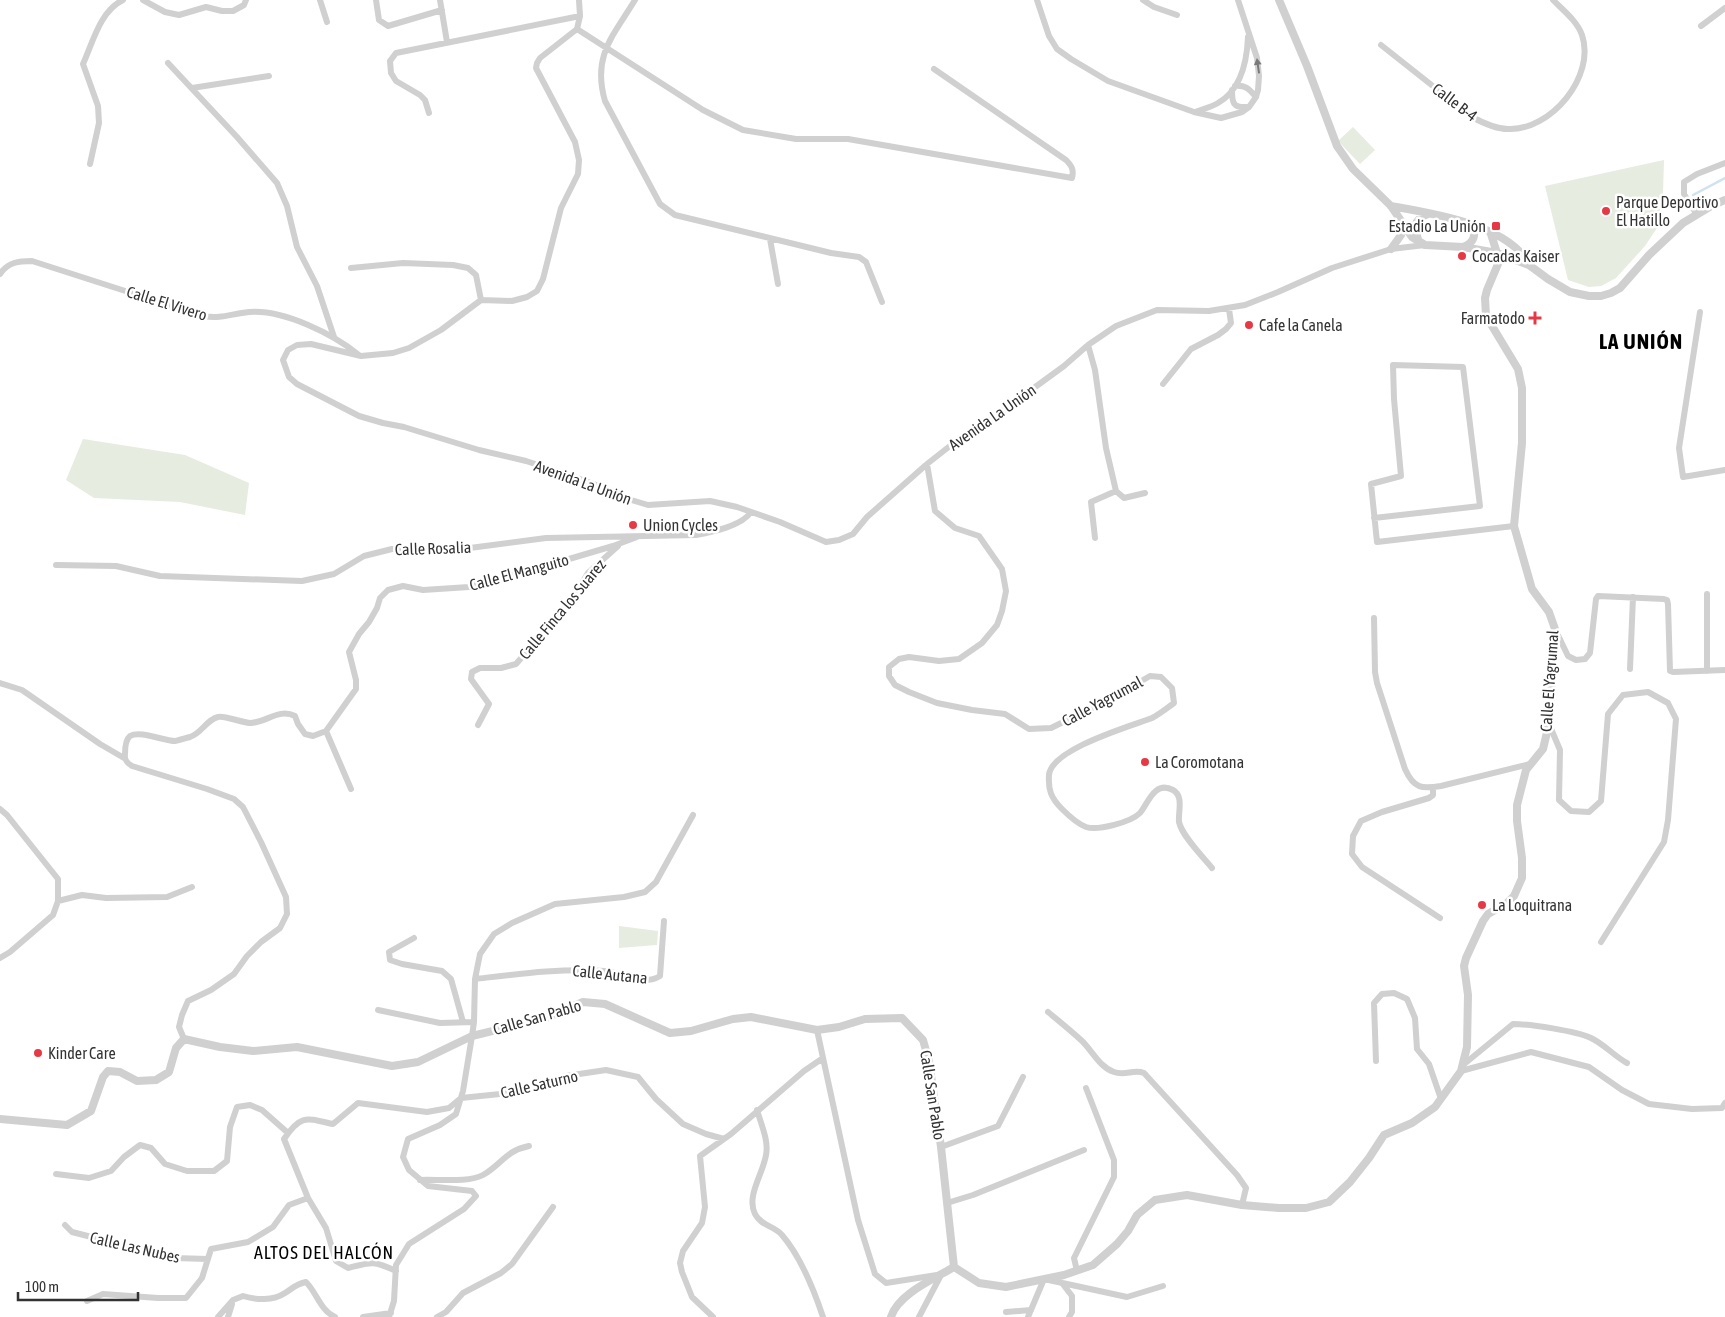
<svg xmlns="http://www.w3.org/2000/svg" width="1725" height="1317" font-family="'Asap Condensed',sans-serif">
<rect width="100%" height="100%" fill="#fff"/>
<path fill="#e6ecdf" d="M1353 127 1375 150 1360 164 1338 141Z
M1664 160 1663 194 1657 228 1645 246 1616 278 1601 286 1589 287 1568 280 1545 186Z
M83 439 185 455 249 483 245 515 180 502 94 498 66 480Z
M619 926 658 931 657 945 619 948Z"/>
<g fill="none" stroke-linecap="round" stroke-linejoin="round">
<path stroke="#cfe2ee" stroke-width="2.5" d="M1693 195 1725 178"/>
<path stroke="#d0d0d0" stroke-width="6" d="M143 0 165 12 179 15 206 7 222 11H233L244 5 246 0
M320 0 327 22
M376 0 379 20 388 26 442 10
M440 0 447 42
M579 0 580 16 577 29 540 58 537 63 536 68 575 142 579 160 578 174 561 208 543 279 537 291 527 297 512 301 481 300 441 330 409 348 393 353 361 356 311 344 297 345 288 350 283 360 289 377 297 384 359 416 383 423 404 427 479 450 526 461 572 476 612 491 628 499 648 505 710 501 737 507 780 522 826 542 839 540 853 534 867 517 927 464 955 442 983 425 1064 366 1088 345 1116 326 1157 310 1209 311 1245 305 1278 292 1332 268 1391 249 1425 245
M635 0C613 36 592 56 605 101L660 204 675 215 831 253 859 257 866 262 882 302
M1037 0 1049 36 1057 49 1071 59 1108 81 1194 112 1221 118 1242 112 1249 107 1256 97 1258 90 1259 76 1257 58 1238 0
M1143 0 1154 7 1177 15
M1701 26 1725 8
M577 29 703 110 743 130 796 139H848L1072 178C1074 170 1072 166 1066 160L934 69
M1381 45 1472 117C1483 123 1496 129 1508 129 1551 131 1596 76 1582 35 1577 21 1563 10 1553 0
M168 63 237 137 277 183 287 206 297 247 317 286 334 337
M1235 86C1246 85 1249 89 1256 97
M192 88 269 76
M1232 90C1232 103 1233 108 1247 107
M1195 112C1203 109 1211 107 1218 103 1241 90 1247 61 1248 37
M429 113 425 100 420 95 396 81 391 73 390 61 396 53 580 16
M90 164 99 123 98 106 83 64C93 42 100 11 123 0
M1697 215 1684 194V182L1697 174 1725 163
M770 239 778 284
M351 268 403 263 453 265 468 268 476 275 481 300
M0 274C8 262 19 261 32 261L203 316C222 319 230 314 249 312 283 309 333 334 359 355
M1700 312 1679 448 1683 477 1725 470
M1088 345 1095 370 1106 448 1116 491 1124 498 1145 493
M1163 384 1191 349 1218 335 1226 329 1231 323 1229 309
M927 464 935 511 955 528 979 536 1002 569 1006 591 1002 611 997 625 982 643 959 659 939 661 909 657 899 659 889 667V676L895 685 909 692 937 703 972 710 1005 714 1029 729 1051 728 1114 697 1150 676 1161 677 1172 688 1174 703C1167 708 1160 714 1152 718 1131 726 1051 749 1049 775 1048 790 1051 798 1062 809 1068 815 1078 824 1086 827 1098 831 1131 822 1140 813 1148 804 1154 780 1173 790 1184 796 1178 812 1179 822 1182 836 1203 857 1212 868
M1374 518 1480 506 1463 367 1393 365 1394 399 1401 476 1371 484 1377 542 1514 526
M1095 538 1091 502 1116 491
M56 565 116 566 160 576 302 581 334 574 364 556 392 549H462L546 538 696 535C712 532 742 526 751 512
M1707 594V671
M1374 618 1375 672 1377 683 1405 769C1414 789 1422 789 1441 786L1530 764
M1555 629 1568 656 1576 660 1585 659 1590 653 1596 599 1598 596 1664 599 1667 600 1668 604 1670 671 1673 672 1725 670
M1630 669 1633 597
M0 683 22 690 100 744 124 758
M1549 724 1560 750 1559 800 1571 811 1589 812 1601 801 1608 714 1623 695 1648 692 1668 703 1676 719 1668 820 1664 842 1601 942
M478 725 489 704 471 679 472 672 480 668H501L516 664 571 601 588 573 618 546
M326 731 351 789
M1433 787V795L1429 798 1382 812 1361 821 1353 836 1352 854 1362 867 1440 918
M0 809 7 815 58 879V901L53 915 10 952 0 958
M58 901 82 895 106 898 167 897 192 887
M414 938 389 952 390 960 402 964 442 971 451 979 463 1022
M475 979C518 974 562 968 605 971 624 973 642 987 660 976L664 921
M378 1010 440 1023 474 1022
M1048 1012C1059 1021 1070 1030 1081 1040 1092 1050 1099 1067 1114 1072 1125 1076 1134 1069 1144 1073L1237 1175 1246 1188 1242 1205
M817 1030 858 1220 875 1274 886 1283 937 1275
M184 1039 179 1027 182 1015 188 1001 211 990 234 974 247 956 261 942 280 928 287 914 286 897 261 842 243 807 234 799 207 789 132 766C127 763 124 760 125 754 125 749 125 740 130 736 140 730 164 741 175 741 180 740 186 738 190 737 202 733 206 720 218 717 224 715 242 723 251 723 267 722 279 708 295 716L298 724 305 734 313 736 326 731 356 689V680L349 652 359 634 369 622 377 608 380 598 388 590 403 586 423 590 469 587 542 567 613 546 637 537
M1376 1061 1374 1003 1382 994 1394 993 1407 999 1415 1018 1417 1049 1429 1064 1441 1099
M1463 1065 1513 1024C1530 1024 1576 1031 1591 1038 1604 1044 1614 1056 1627 1063
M1461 1071 1531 1052 1589 1067 1622 1090 1649 1104 1692 1109 1722 1108 1725 1103
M757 1110C761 1124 769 1141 766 1155 763 1174 746 1196 755 1214 761 1226 775 1226 782 1235 801 1257 814 1290 823 1317
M941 1147 998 1126 1023 1077
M56 1174 89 1178 111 1171 124 1157 140 1145 151 1148 165 1164 187 1171H214L227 1161 230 1127 237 1107 250 1105 262 1110 288 1133
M420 1180C436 1179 469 1183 483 1175 502 1164 505 1151 529 1146
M947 1203 973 1195 1084 1150
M65 1225 72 1232 174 1258 208 1259
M396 1271C373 1260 371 1262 348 1268L336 1261 326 1228 308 1198 284 1139C301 1114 306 1118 333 1124L358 1103 427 1112 449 1108 461 1098 511 1093 566 1076 606 1070 638 1077 656 1099 683 1124 706 1134 724 1139
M1077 1271 1074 1258 1114 1177V1160L1086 1088
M1062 1283 1072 1296V1312L1069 1317
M87 1301 103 1294 158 1298H186L202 1278 211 1249 248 1242 273 1227 289 1205 308 1198
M1006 1312 1031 1310
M218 1317 233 1300 243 1296C256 1300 273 1301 285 1293 293 1288 296 1284 306 1282 317 1293 320 1310 335 1317
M228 1317 232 1304
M363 1317 391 1313
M389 1317 394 1301 396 1265 409 1244 464 1209 476 1196 472 1191 428 1186 409 1170 403 1157 408 1139 440 1125 456 1114 463 1091 472 1036 474 1022 475 979 480 954 494 934 512 923 555 904 624 897 645 892 656 882 693 815
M437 1317 446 1312 463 1293 501 1273 512 1264 553 1207
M713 1317 692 1297 682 1272 680 1263 683 1251 702 1223 705 1207 700 1156 731 1134 804 1071 823 1058
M919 1317 941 1275
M1028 1317 1044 1279 1127 1297 1163 1286"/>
<path stroke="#d0d0d0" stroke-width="8" d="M1279 0 1307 66 1337 146 1353 169 1391 206 1412 237 1425 245 1463 247 1497 253 1529 265 1548 279 1570 292 1589 296H1601L1611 293 1620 288 1649 255 1683 223 1711 206 1725 200
M1391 206C1431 213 1510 225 1529 265
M1419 242C1414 228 1412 220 1428 214
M1463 247C1474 243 1477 235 1471 224
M1391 249 1401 235 1404 226
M0 1119 67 1125 91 1111 103 1077 108 1071 120 1072 137 1081 156 1080 169 1072 176 1048 184 1039 220 1047 253 1051 297 1047 392 1066 418 1062 472 1036 546 1018 583 1002 605 1004 670 1033 691 1031 733 1019 751 1017 817 1030 839 1027 865 1019 902 1018 923 1040 929 1061 941 1147 954 1267
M954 1267 979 1283 1006 1287 1064 1275 1093 1265 1117 1244 1128 1231 1137 1215 1155 1200 1187 1195 1242 1205 1279 1208H1306L1329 1202 1350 1182 1369 1158 1384 1135 1412 1123 1435 1107 1461 1071 1467 1047 1468 995 1464 966 1466 958 1483 921 1488 914 1507 903 1514 896 1522 878V858L1517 821V805L1526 770 1543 749 1549 724 1555 629 1549 612 1532 589 1514 526 1522 443V388L1518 369 1486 316 1485 298 1487 290 1498 264 1497 253 1490 231
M891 1317C898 1294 934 1279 954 1267"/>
</g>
<defs><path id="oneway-solid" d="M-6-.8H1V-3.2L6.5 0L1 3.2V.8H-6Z" transform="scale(1.25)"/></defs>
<use fill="#7a7a7a" href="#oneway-solid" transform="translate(1258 66) rotate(-98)"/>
<g fill="#e63946" stroke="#fff" stroke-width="2">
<circle cx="1606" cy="211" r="5"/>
<rect x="1491" y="221" width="10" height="10" rx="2.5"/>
<circle cx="1462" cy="256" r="5"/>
<path d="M1532.5 310.5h5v5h5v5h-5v5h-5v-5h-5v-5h5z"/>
<circle cx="1249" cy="325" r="5"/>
<circle cx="633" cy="525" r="5"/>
<circle cx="1145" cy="762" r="5"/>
<circle cx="1482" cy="905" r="5"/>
<circle cx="38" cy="1053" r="5"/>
</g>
<g text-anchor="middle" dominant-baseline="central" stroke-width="5" stroke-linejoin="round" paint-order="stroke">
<g font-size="16" fill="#333" stroke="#fff">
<text transform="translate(1455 102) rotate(37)">Calle B-4</text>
<text transform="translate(167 303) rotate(17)">Calle El Vivero</text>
<text transform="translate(992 417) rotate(-35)">Avenida La Unión</text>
<text transform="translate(583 482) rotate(20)">Avenida La Unión</text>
<text transform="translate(433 548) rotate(-2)">Calle Rosalia</text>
<text transform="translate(519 572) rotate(-15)">Calle El Manguito</text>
<text transform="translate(562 609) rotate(-50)">Calle Finca los Suarez</text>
<text transform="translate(1549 681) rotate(-86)">Calle El Yagrumal</text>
<text transform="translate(1102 701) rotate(-28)">Calle Yagrumal</text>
<text transform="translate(610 974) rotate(6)">Calle Autana</text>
<text transform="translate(537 1017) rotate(-16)">Calle San Pablo</text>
<text transform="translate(539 1084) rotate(-13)">Calle Saturno</text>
<text transform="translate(933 1095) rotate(81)">Calle San Pablo</text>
<text transform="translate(135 1247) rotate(13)">Calle Las Nubes</text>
</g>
<g font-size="16" fill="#333" stroke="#fff" text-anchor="start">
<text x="1616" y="202">Parque Deportivo<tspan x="1616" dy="18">El Hatillo</tspan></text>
<text x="1486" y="226" text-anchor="end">Estadio La Unión</text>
<text x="1472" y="256">Cocadas Kaiser</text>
<text x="1525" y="318" text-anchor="end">Farmatodo</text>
<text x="1259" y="325">Cafe la Canela</text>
<text x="643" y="525">Union Cycles</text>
<text x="1155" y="762">La Coromotana</text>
<text x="1492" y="905">La Loquitrana</text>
<text x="48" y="1053">Kinder Care</text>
</g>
<g font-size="18" letter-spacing="1" fill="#000" stroke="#fff">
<text x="324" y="1252">ALTOS DEL HALCÓN</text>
</g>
<g font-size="21" font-weight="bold" letter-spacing="1" fill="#000" stroke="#fff">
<text x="1641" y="341">LA UNIÓN</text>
</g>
</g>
<path d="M18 1292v8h120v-8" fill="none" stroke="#333333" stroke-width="2.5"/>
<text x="25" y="1292" font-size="15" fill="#333333" stroke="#ffffff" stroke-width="4" paint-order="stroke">100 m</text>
</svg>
